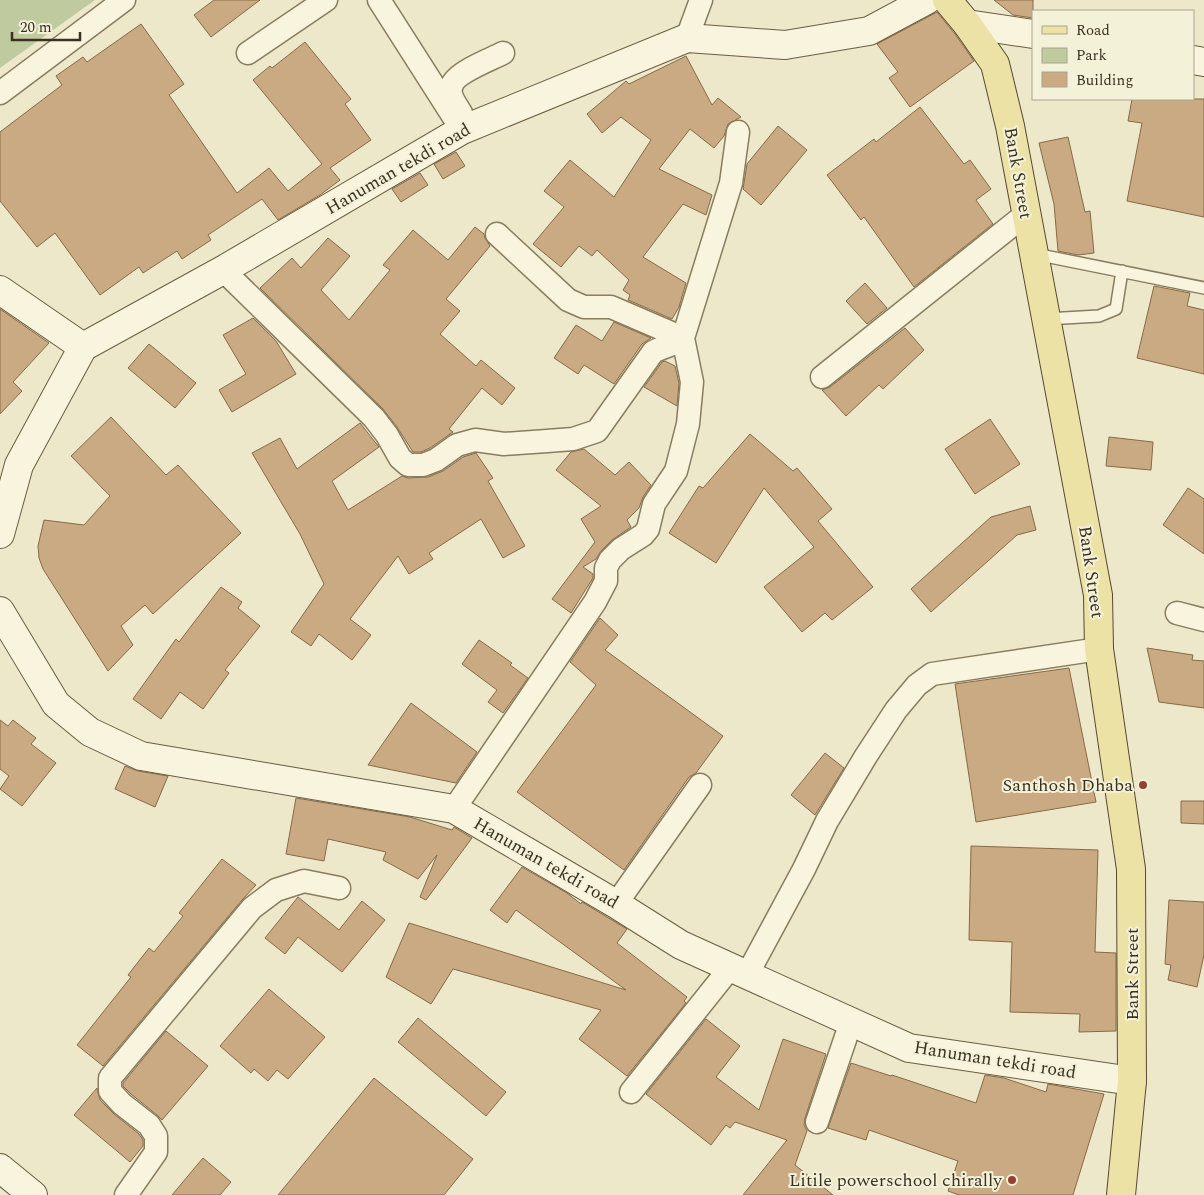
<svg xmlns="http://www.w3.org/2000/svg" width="1204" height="1195" font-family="Spectral,serif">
<rect width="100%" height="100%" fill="#ede8ca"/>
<path fill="#bfcb9e" d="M0 0H95L0 68Z"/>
<path fill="#c9aa82" stroke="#876a46" d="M214 0H260L211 37 194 15Z
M994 0H1033V18L1013 15Z
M937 12 955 34 974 61 910 107 889 78 898 72 877 44Z
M141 24 184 84 169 95 237 193 269 168 288 191 322 164 253 80 270 66 272 68 305 42 351 99 345 104 371 140 330 168 340 180 320 195 278 220 262 199 208 235 211 240 182 259 177 251 143 273 139 267 100 295 55 233 37 247 0 201V132L62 85 56 76 83 57 87 62Z
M686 56 712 105 718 98 741 117 728 124 724 136 714 148 690 129 659 169 712 195 706 215 683 204 643 257 686 283 679 307 672 319 628 300 630 295 623 290 629 280 597 250 592 256 579 246 561 267 533 244 564 207 544 191 570 160 614 197 651 140 621 117 602 133 587 114 626 81 629 84Z
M1132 99H1204V217L1127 201 1142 123 1128 121Z
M920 107 964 164 970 160 991 189 976 200 993 224 914 287 864 217 861 220 827 175 874 139 876 142Z
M778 126 807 150 761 205 743 189 747 164Z
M1068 137 1085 212 1090 211 1094 253 1078 255 1058 251 1054 204 1039 143Z
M456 152 465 166 443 179 434 164Z
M420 173 428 185 401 202 392 189Z
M475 227 484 234 485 238 490 246 446 299 460 311 440 334 476 366 481 360 515 388 502 405 482 388 449 429 453 432 430 448 421 452H413L397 427 383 409 260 288 292 258 301 268 328 238 350 256 321 290 349 320 390 270 383 265 413 230 448 260Z
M865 283 887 308 867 324 846 301Z
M1154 286 1190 293 1187 306 1204 310V374L1137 358Z
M0 309 49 343 13 382 22 391 0 414Z
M253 318 276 341 296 374 232 412 219 390 246 374 223 335Z
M614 322 651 338 642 344 614 384 584 365 578 374 554 358 576 325 602 341Z
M905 328 924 350 883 389 879 385 846 416 822 390 830 387Z
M149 344 196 383 175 408 128 368Z
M665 361 675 366 679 383 677 406 644 387 662 362Z
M111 417 166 475 178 465 241 533 153 614 145 605 121 626 133 645 108 671 43 569 39 558 38 546 44 520 84 525 110 496 71 456Z
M990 419 1020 464 975 494 945 449Z
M360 423 379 447 332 481 348 510 402 476 408 478 428 477 443 471 463 457 476 453 493 478 488 481 525 546 503 558 481 519 429 553 433 559 409 574 398 556 350 619 371 635 352 660 319 634 311 646 291 632 324 584 300 534 252 453 280 438 297 469Z
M750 434 793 471 797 468 832 509 818 521 873 587 832 620 825 613 802 632 764 587 814 547 764 488 716 563 669 533 699 486 703 488Z
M1109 437 1153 442 1151 470 1106 466Z
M584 449 615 475 629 462 651 485 643 497 639 508 627 520 631 527 612 540 601 551 596 559 583 567 593 574V578L571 613 552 599 595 542 581 519 601 506 556 470 571 452Z
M1188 488 1204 499V554L1163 525Z
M1030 506 1036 530 1017 535 931 612 911 589 991 517Z
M221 587 242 602 238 608 260 626 225 670 229 673 203 709 180 692 161 719 133 699 176 639 179 642Z
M600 618 618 635 605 650 723 736 696 773 689 777 624 870 517 792 596 685 570 662Z
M479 640 512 663 510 665 528 678 503 713 488 702 497 690 462 664Z
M1147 648 1193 655 1192 660 1204 661V708L1159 702Z
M1069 668 1096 802 976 822 955 684Z
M411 703 477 752 456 783 368 765Z
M0 720 8 726 13 720 36 738 31 744 56 763 22 806 0 789 9 776 0 769Z
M825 753 844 768 815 815 791 795Z
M125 766 138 771 168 776 155 807 115 789Z
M296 798 410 817 452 830 454 827 472 838 426 900 420 897 437 855 418 879 383 860 386 852 328 839 324 861 286 854Z
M1181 801H1204V824L1181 823Z
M971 846 1098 850 1095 952 1116 953V1031L1079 1032 1080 1014 1010 1012 1012 942 969 940Z
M222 859 256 885 242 900 103 1066 77 1045 131 977 128 975 149 948 154 952 183 916 179 913Z
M522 867 567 893 581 904 582 902 627 929 617 943 687 997 684 1001 686 1003 627 1076 579 1039 601 1010 453 969 431 1004 386 977 409 923 626 990 516 910 507 923 490 910Z
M298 897 339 930 362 901 385 920 342 972 298 937 285 954 265 938Z
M1169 900 1204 902V955L1197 987 1168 980 1171 965 1165 964Z
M269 989 325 1037 288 1079 277 1070 268 1081 254 1069 251 1073 220 1046Z
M418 1018 506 1092 486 1116 398 1042Z
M706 1019 740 1046 716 1077 759 1110 783 1039 826 1054 805 1118 804 1125 807 1131 795 1165 833 1195H743L787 1140 735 1122 730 1128 726 1125 711 1145 646 1094Z
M166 1031 208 1066 162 1120 157 1115 131 1094 123 1086V1083Z
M851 1063 891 1076 892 1075 976 1103 985 1075 1004 1078 1046 1092 1048 1084 1104 1094 1073 1195H959L948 1191 958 1161 869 1130 866 1140 828 1128Z
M374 1078 473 1159 444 1195H278Z
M97 1088 100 1100 114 1114 139 1134 143 1140V1146L130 1162 74 1115Z
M203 1158 231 1182 220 1195H172Z"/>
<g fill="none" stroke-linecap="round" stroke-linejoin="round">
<defs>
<path id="lane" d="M1035 254 1204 288
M1046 319 1099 316 1116 309 1122 271"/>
<path id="street" d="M379 0 462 130
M687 38 701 0
M248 53 326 0
M0 93 124 0
M461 113C457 106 449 96 451 88 453 73 490 60 503 53
M223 270 374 418 387 435 400 458 408 465H423L436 460 457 445 475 440 504 444 547 441 573 439 597 431 653 352C664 346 673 346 683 338L731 183 738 132
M822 377 1026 214
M1177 613 1204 620
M454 809 595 602 606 581V568L610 560 621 549 643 535 648 529 654 504 676 471 688 424 692 382 683 338 611 307H584L568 300 497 234
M616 904 700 785
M747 975 804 869 827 821 866 756 896 710 917 685 932 674 1099 649
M631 1092 730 968
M817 1122 851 1022
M126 1195 156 1152V1136L149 1125 122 1104 110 1091V1078L252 908 276 890 304 881 339 888"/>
<path id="secondary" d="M967 24 1033 34
M1193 60 1204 62
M0 290 83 347
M0 534 19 465 83 347 223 270 462 130 687 38 785 45 869 31 927 0
M0 611 56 704 90 732 141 756 454 809 616 904 681 945 909 1048 1132 1081
M0 1168 33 1195"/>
<path id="primary" d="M947 0 967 24 995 64 1010 126 1098 595 1099 649 1131 869 1132 1081 1121 1195"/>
</defs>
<use href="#lane" stroke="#897c5f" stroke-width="14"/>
<use href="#street" stroke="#897c5f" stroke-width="25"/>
<use href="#secondary" stroke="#6b5d42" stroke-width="30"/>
<use href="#primary" stroke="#574933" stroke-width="30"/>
<use href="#lane" stroke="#f8f4dd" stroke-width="11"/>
<use href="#street" stroke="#f8f4dd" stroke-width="22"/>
<use href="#secondary" stroke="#f8f4dd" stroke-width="28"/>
<use href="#primary" stroke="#ede2a5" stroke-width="28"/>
</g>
<g fill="#954132" stroke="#f4f1d9" stroke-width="2">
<circle cx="1143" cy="785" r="5"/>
<circle cx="1012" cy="1180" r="5"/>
</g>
<g text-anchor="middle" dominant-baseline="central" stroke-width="4" stroke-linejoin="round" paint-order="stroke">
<g font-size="18" fill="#3a3122" stroke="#f4f1d9">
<text transform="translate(398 169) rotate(-30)">Hanuman tekdi road</text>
<text transform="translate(1018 173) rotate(80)">Bank Street</text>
<text transform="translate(1091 572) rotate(82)">Bank Street</text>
<text transform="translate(546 863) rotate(30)">Hanuman tekdi road</text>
<text transform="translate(1132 974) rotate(-90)">Bank Street</text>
<text transform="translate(995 1060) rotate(9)">Hanuman tekdi road</text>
</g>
<g font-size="18" fill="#3a3122" stroke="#f4f1d9" text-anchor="end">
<text x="1133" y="785">Santhosh Dhaba</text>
<text x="1002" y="1180">Litile powerschool chirally</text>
</g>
</g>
<rect x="1032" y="10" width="162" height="90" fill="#f4f1d9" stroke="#aaa490"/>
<rect x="1042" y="26" width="25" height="8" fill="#ede2a5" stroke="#aaa490"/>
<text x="1076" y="35" font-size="15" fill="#3a3122">Road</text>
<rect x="1042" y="48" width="25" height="15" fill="#bfcb9e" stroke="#aaa490"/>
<text x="1076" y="60" font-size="15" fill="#3a3122">Park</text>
<rect x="1042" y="72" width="25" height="15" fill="#c9aa82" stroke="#aaa490"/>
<text x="1076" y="85" font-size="15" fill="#3a3122">Building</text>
<path d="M12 32v8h68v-8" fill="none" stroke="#3a3122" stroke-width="2.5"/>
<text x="20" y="32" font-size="15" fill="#3a3122" stroke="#f4f1d9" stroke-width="4" paint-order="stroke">20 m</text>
</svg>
